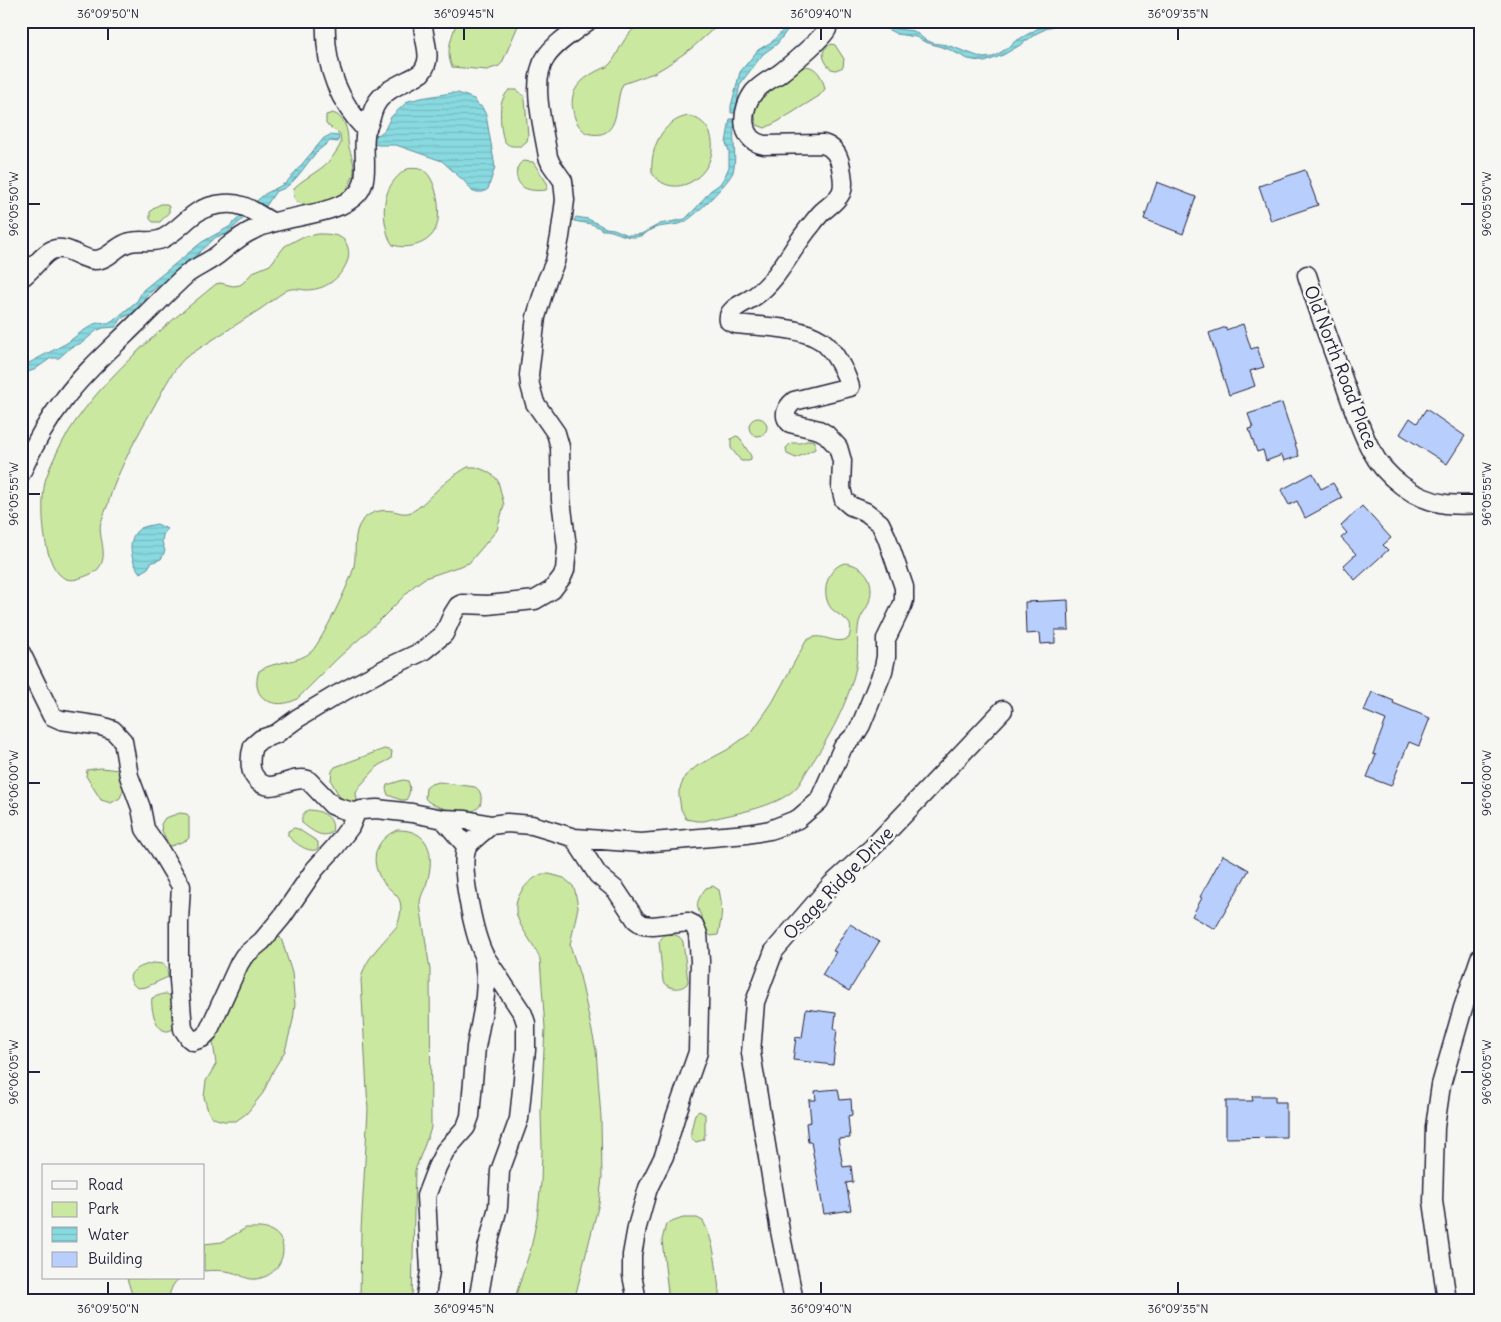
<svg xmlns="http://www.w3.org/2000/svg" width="1501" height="1322" font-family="Delius,sans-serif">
<defs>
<pattern id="water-rules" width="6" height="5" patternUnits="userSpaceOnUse" patternTransform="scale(1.25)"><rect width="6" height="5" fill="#88dae0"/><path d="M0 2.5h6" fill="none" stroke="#75bbc1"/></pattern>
</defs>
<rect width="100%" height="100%" fill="#f6f6f2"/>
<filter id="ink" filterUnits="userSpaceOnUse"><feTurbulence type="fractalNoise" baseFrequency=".02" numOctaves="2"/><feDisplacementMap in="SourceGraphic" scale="10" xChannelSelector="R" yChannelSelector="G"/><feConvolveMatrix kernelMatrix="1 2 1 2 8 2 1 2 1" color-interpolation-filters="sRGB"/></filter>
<g filter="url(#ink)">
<path fill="#cae8a0" stroke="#76856e" d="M457 21H520L502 63 499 66 487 70 452 67C445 51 452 37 457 21Z
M642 21H722L692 48 666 66 654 73 623 84C613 102 623 143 586 133 579 127 574 120 573 110 569 91 580 80 597 71 601 69 607 68 610 64 615 59 618 51 622 44 627 35 634 28 642 21Z
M832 44 835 45 844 59 843 67 836 70 831 69C823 61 818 49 832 44Z
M806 66C817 67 823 78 825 89L819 96 779 121 765 128 757 125C749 103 767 92 782 81 790 76 797 70 806 66Z
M509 90H517L523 95 525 100 528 136 527 141 521 146C515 146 510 147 506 143 500 137 500 112 501 104 503 98 505 94 509 90Z
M333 113C345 117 348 130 348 142 349 152 355 161 354 172 353 179 347 191 341 195 329 202 288 215 294 188 301 181 309 177 317 171 327 165 336 154 341 143L340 134 326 124V115Z
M688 116C712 120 718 146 707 166 695 187 667 195 652 173 650 148 662 121 688 116Z
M523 161 533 162 547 183 548 186 546 190C540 191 526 191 522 186 514 179 515 166 523 161Z
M407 169C412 168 418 168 423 170 437 178 442 214 436 228 430 244 408 250 393 245 387 237 387 231 385 222 382 200 388 181 407 169Z
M161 204H167L169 207V212L160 222H153L150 219V212L155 207Z
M319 234C326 234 338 234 344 240 349 246 350 255 347 262 340 279 325 290 306 290 297 289 291 287 284 292 276 297 269 303 262 308 236 325 210 341 185 358 173 370 166 384 158 399 143 426 127 453 115 483 112 490 110 497 108 504 106 510 103 516 101 522 97 536 110 555 98 569 93 574 84 577 77 579 41 589 39 499 46 478 72 401 155 334 216 284L220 283 233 286 240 285 244 282 253 272 270 265 285 246 302 237Z
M749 427a9 9 0 1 1 18 0a9 9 0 1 1-18 0Z
M736 436 739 437 751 456V459L749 461H741L731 448V439Z
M810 440 815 441V449L796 458 787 454 786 448 791 443H800Z
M468 467H476L486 471 494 476 498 481 504 505 497 530 469 563 425 578 415 585 376 624 338 658 297 699C275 711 249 699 259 671 275 660 299 664 312 651 321 642 352 579 354 566 357 552 352 533 362 521 369 512 381 509 393 511 398 512 403 514 408 513 417 511 425 501 432 495 443 484 455 474 468 467Z
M845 563C868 566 876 584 868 605 865 611 861 615 859 622 856 637 859 652 856 667 848 704 829 738 808 769 804 775 801 783 796 788 777 808 730 814 704 821H697L686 819 681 809 679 796V791L685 776 697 766 727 750 751 733 772 703 806 641C821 629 833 647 849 638 850 633 852 627 849 623 845 617 836 614 831 608 820 594 827 567 845 563Z
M384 749 392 751 391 759 379 765 359 787 356 793 357 800 356 804 343 803 331 781 332 771 335 767Z
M101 768 119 770 125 786 120 798 111 803 101 800 86 776 87 770Z
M403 780 408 781C411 788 410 794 406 800H401L388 795 386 789 387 785Z
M439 782 475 787C482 791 482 799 480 806 477 809 474 811 469 812 459 813 430 807 425 798L426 788 431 784Z
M308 810C321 810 336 817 332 832 322 840 310 829 302 823 301 816 303 813 308 810Z
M180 813 187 814 189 817V838L187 840 171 846 169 845 162 831 161 824 165 818Z
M294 828 298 829 318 842V849C309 854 295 843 288 836V831Z
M397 830C430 829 435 855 427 882 425 890 420 895 420 904L430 970 431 1127 430 1131 415 1170 412 1301H360L361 1230 368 1110 361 979C365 958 383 943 397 926 400 918 404 904 397 896 392 890 385 886 381 879 369 859 376 839 397 830Z
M542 874H549L564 878 573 886 575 891 578 907 570 945 580 976 596 1050 601 1118 602 1178 599 1203 574 1301H514L531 1248 537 1218 541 1183 542 1149 541 1112 545 1028 540 959C531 935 505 917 521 892 526 884 533 878 542 874Z
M713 886 719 890C723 908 722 917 718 935L711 936C706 933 706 927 704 922 696 906 694 904 706 888Z
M664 935C672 934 680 934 683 942L688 981 687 984C679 991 669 989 663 981L659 942Z
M274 937H279L282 941 292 973 295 1005 293 1020 285 1051 274 1069 263 1093 247 1113 236 1121H224L216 1119 211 1116 208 1111 204 1097 206 1081 216 1064 213 1042 216 1029 241 970Z
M153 963 164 964 167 969 168 977 146 987 137 988C119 973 141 966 153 963Z
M163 994C167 994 169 994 171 998 174 1004 176 1023 173 1029 158 1039 150 1010 152 998Z
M699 1111 705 1114V1135L703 1140 696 1142 691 1138V1131L695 1114Z
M683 1218H697L703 1221C716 1244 717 1275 720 1301H669L662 1240 666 1224Z
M246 1228C254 1228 264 1227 272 1231 292 1242 282 1271 264 1277 248 1283 244 1275 231 1272 222 1270 213 1270 204 1271V1244L222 1242Z
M127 1278H180C172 1284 170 1291 168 1301H134Z"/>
<path fill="url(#water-rules)" stroke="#5f909e" d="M794 21H808L804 25 793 26 788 29 777 44 763 54 743 80 740 85 738 94V113H731V106L740 72 758 50 773 41 788 25Z
M834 21H882L890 27 897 29 914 31 924 39 933 43 947 45 983 58 993 57 1011 46 1014 42 1051 21H1063L1037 33 1022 44 1003 55 985 62 968 59 948 49 925 42 916 37 897 34 883 27 874 24Z
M451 93H458L474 99 478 105 482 107 486 115 495 167 488 189 483 192H473L465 182 442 161 396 145H379L372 144V138L384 131 391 117 408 101 421 98Z
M730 119H736C730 138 738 154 733 172 730 181 691 221 682 223 673 226 662 225 652 229 647 232 642 237 635 237 623 238 614 229 602 230 595 223 583 223 574 221L576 217 588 219 606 228 614 229 628 235H632L641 234 660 224 685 219 697 207 710 191 720 184 725 176 729 167V151L726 143Z
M330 135 339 136 338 142 330 141C327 144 323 146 320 149 307 160 294 189 276 191L266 206 261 207 253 204 265 194 286 183 324 138Z
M246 211 249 217 244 218 225 235 216 237 186 265 179 268 169 278 148 294 133 313 122 318 116 327 103 328 96 331 82 343 71 347 59 358H51L34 370 21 374V365L27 364 67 343 80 333 94 324 98 323 108 324 113 321 137 301 143 290 202 242 229 227Z
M157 524 167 529 163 535 162 542 165 551 161 559 151 563 148 568 140 573C131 562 125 537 141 528 146 526 152 525 157 524Z"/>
<path fill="#b8cefd" stroke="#22223b" d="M1305 170 1318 205 1271 221 1259 186Z
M1157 182 1196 197 1183 234 1144 219Z
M1243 324 1251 349 1257 347 1264 367 1250 371 1255 386 1229 395 1209 333 1226 327V330Z
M1282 403 1299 456 1284 461 1282 455 1266 461 1263 450 1257 452 1249 429 1253 428 1248 414Z
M1426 409 1465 436 1447 464 1400 434 1410 418 1417 423Z
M1313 473 1321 489 1333 483 1342 498 1305 518 1297 501 1289 505 1281 490Z
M1362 506 1391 538 1383 545 1388 550 1355 580 1343 566 1356 554 1341 538 1347 533 1341 526Z
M1068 600 1069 630H1055V643L1041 644 1040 633 1026 634 1025 602Z
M1372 692 1394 701 1393 703 1430 718 1419 746 1409 742 1391 786 1367 777 1376 755 1373 754 1386 720 1364 711Z
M1223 855 1249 870 1215 929 1192 916 1202 898 1200 897Z
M850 924 879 942 849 991 822 975 836 952 833 951Z
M806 1009 836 1013 834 1029H837L833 1065 793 1060 796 1037 802 1038Z
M838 1089 840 1100 851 1099 852 1115 848 1116 850 1138 838 1139 843 1167 851 1166 853 1182 846 1183 851 1210 824 1214 811 1142H808L806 1123 811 1122 809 1100H816L815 1091Z
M1252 1096H1275V1102H1286V1137L1226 1138V1101H1253Z"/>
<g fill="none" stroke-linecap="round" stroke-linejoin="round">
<defs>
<path id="minor" d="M366 130C371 122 371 112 376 104 385 88 407 82 421 73 435 57 422 40 423 21
M1307 275C1318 310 1331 345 1343 379 1352 403 1359 428 1371 450 1385 477 1415 500 1446 504 1457 505 1468 505 1480 504
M21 278C32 271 42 254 52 250 67 244 81 260 95 260 107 260 115 248 125 244 136 238 151 244 162 239 187 226 190 207 224 204 245 202 254 213 272 222
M21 473C33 446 47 421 65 398 85 371 112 348 136 324 153 308 169 290 187 274 196 267 207 263 216 256 228 247 239 236 253 230 284 214 337 217 358 193 371 178 361 148 366 130 337 100 324 63 326 21
M21 653 52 716 61 720 101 726 113 730 123 741 129 776 141 808 145 829 159 849 181 886 179 921V980L183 1029 189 1038 193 1041 202 1038 208 1032 239 964 244 956 262 941 282 917 315 869 335 847 350 827 356 813 361 810 377 809 412 813 443 819 466 820 491 825 507 823 532 825 575 838 641 843 747 834 770 830 798 819 819 801 843 747 855 735 861 725 883 671 886 657V639L902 606 904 600V587L887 538 880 523 866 512 851 506 844 500 841 488 842 461 838 447 826 434 819 430 790 423C782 415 787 407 794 401L850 387C846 373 834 350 822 341 800 326 762 327 736 324L729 321C726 308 746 303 755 296 780 278 792 247 812 224 815 220 818 216 822 212 829 206 837 201 841 193 845 185 842 175 841 167 839 156 834 147 823 144L764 145C738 140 741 109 754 92 761 84 771 79 779 74 788 67 823 38 827 29 828 26 828 24 828 21
M356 813 339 808 332 805 308 780C289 774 269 799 254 776 249 768 250 755 253 746L261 739 276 734 298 718 333 697 385 669 423 651 444 634 453 614 458 606 462 604 488 605 535 600 552 590 562 577 565 570 567 547 561 500 560 447 556 433 535 403 530 385 529 375 536 317 547 280 555 262 560 237 565 200 563 181 551 164 548 157C544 129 529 81 546 57 556 42 574 32 588 21
M443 819 467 847
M574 838 598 875 616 890 636 920 643 925 653 926 688 922 694 925 698 934 700 961 698 1052 675 1118 664 1156 648 1188 637 1227 632 1255V1275L637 1301
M425 1301 430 1271 426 1196 437 1167 445 1151 466 1127 470 1116 476 1047 483 1010 485 996 486 980 484 958
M478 1301 487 1249 498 1207 500 1171 519 1119 526 1050V1023L523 1014 484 955C474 935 460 871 466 849 469 842 484 831 491 825
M794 1301 780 1231 751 1053 755 1002 774 951 831 885 872 848 1003 710
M1447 1301 1433 1201 1435 1127 1441 1085 1463 1008 1480 958"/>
</defs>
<use href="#minor" stroke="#22223b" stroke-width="21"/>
<use href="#minor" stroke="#f6f6f2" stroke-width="18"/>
</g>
</g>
<path fill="none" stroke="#22223b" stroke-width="2" d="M108 28V40M464 28V40M821 28V40M1178 28V40M28 204H40M1461 204H1474M28 494H40M1461 494H1474M28 783H40M1461 783H1474M28 1072H40M1461 1072H1474M108 1282V1294M464 1282V1294M821 1282V1294M1178 1282V1294"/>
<g text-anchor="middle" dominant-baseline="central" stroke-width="5" stroke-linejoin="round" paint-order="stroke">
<g font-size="18" fill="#22223b" stroke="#f6f6f2">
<text transform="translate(1341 367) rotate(69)">Old North Road Place</text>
<text transform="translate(838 883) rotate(-46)">Osage Ridge Drive</text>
</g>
</g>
<rect width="1501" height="1322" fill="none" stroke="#f6f6f2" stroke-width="55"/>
<rect x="42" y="1164" width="162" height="115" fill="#f6f6f2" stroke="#a1a1a9"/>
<rect x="52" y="1181" width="25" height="8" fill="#f6f6f2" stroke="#a1a1a9"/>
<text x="88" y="1190" font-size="15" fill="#22223b">Road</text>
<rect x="52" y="1202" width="25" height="15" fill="#cae8a0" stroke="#a1a1a9"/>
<text x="88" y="1214" font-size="15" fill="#22223b">Park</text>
<rect x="52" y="1227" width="25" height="15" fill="url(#water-rules)" stroke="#a1a1a9"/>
<text x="88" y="1240" font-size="15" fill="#22223b">Water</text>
<rect x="52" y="1252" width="25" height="15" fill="#b8cefd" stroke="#a1a1a9"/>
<text x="88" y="1264" font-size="15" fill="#22223b">Building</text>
<rect x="28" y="28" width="1446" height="1266" fill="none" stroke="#22223b" stroke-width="2"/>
<g font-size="12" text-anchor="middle" fill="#22223b">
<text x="108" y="18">36°09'50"N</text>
<text x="464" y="18">36°09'45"N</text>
<text x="821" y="18">36°09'40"N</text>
<text x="1178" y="18">36°09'35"N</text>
<text transform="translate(1487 204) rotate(-90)" y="4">96°05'50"W</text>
<text transform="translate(14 204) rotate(-90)" y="4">96°05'50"W</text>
<text transform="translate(1487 494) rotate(-90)" y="4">96°05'55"W</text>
<text transform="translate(14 494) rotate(-90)" y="4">96°05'55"W</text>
<text transform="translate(1487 783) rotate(-90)" y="4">96°06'00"W</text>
<text transform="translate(14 783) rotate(-90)" y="4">96°06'00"W</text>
<text transform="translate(1487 1072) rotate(-90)" y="4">96°06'05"W</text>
<text transform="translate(14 1072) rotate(-90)" y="4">96°06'05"W</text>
<text x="108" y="1313">36°09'50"N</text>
<text x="464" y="1313">36°09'45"N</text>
<text x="821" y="1313">36°09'40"N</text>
<text x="1178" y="1313">36°09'35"N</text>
</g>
</svg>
